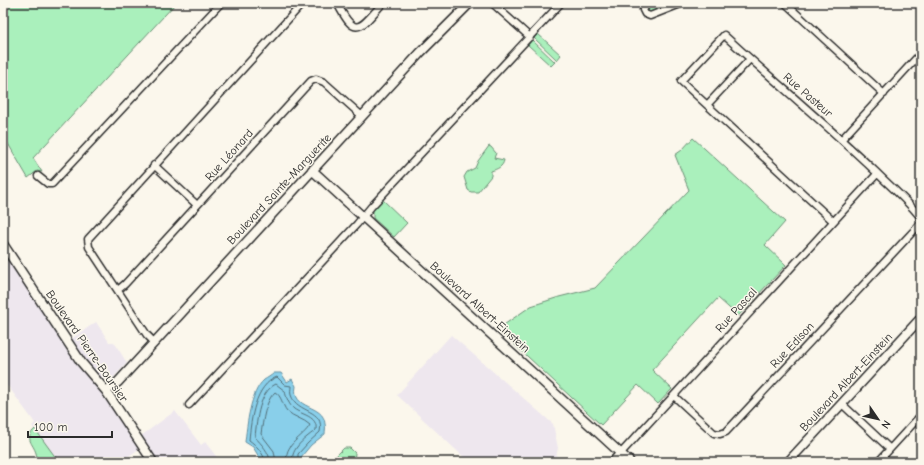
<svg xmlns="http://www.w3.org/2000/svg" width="924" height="465" font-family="'Comic Neue',sans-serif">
<rect width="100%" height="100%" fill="#fbf7ec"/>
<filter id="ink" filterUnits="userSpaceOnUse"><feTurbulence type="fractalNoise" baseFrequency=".025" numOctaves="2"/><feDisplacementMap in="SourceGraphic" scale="8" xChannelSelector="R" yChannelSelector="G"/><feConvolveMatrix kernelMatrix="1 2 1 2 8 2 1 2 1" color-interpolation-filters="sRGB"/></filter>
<g filter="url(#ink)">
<path fill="#eee7ee" d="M3 252 64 346 103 395 139 449 120 462H59L32 426 35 423 8 386 3 389Z
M96 322 109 342H114L127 363 112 379 109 381 102 378 101 380 85 362 70 340Z
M451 335 553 424 558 448 555 462H469L397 395Z
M175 411 201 445 205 442 219 460 226 457 229 462H158L141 436Z"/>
<path fill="#aaf0bc" stroke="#6a8e74" d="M3 3H176L33 158 42 172 37 171 28 178 3 135Z
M652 3H674L650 12 647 9Z
M538 34 561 55 557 60 534 38Z
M532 40 555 62 551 66 528 45Z
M693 138 785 222 765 245 786 265 738 316 718 298 652 370 672 389 658 404 638 385 601 425 498 329 531 306 559 297 595 288 689 190 675 155 682 150Z
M489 146 491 147 496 153 494 158 504 160C503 167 497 169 491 171V176L478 192H471L468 190 464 177 467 172 475 168 478 161Z
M383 200 407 223 394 237 373 218V210Z
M35 429 59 462H39C37 459 37 456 36 453 33 443 24 439 35 429Z
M344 448H350L355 453 354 462H330Z"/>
<path fill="#89cfea" stroke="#638d9e" d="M274 373H281L287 382 292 379 296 386C291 411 324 403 325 424 326 427 325 431 325 434L311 445 301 457 303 462H262L253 447 245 442C247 426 250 392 264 380 267 378 271 376 274 373Z"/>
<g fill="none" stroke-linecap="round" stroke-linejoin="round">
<path stroke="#516d77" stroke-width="1" d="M265 462C264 453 256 445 249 440 251 419 255 385 277 377L285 385 291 386C291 389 290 392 291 395 297 414 325 408 320 432L308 443 298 454V462
M270 462C270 452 261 444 255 437 257 419 259 392 276 384L285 391C286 397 289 405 294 409 302 415 318 416 316 430 307 437 289 449 293 462
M276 462 274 451 261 434C263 421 265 401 275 392 282 396 282 405 287 411 293 417 304 419 310 425 303 438 283 444 287 462"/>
<defs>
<path id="minor" d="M337 3C356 40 360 28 383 3
M492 3 530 37
M648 3 643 10 645 14 650 16 683 3
M785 3 884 94
M707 105 750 59
M842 139 921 53
M154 165 197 205
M38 176 48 184H52L221 3
M833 221 681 81 724 35C774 81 827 125 876 172 891 187 908 201 921 218
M118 290 125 284 311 81 316 79 324 82 362 116
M154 342 147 335 89 247 88 239 303 3
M674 396 714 433 720 434 726 432 921 223
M842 404 890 449
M189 405 357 224 371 207 561 3
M621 453 877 174
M878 462 921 415"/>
<path id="tertiary" d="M312 170 630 462
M3 244 81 362 106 391 153 462
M106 391 118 382 421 52 470 3
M613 462 621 453
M788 462 921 318"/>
</defs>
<use href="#minor" stroke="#2b2b2b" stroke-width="9"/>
<use href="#tertiary" stroke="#2b2b2b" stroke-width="11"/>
<use href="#minor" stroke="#fbf7ec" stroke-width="6"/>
<use href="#tertiary" stroke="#fbf7ec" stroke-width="8"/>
</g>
</g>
<g text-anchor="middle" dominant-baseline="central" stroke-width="3" stroke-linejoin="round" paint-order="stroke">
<g font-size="12" fill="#2b2b2b" stroke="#fbf7ec">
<text transform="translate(808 95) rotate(41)">Rue Pasteur</text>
<text transform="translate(229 155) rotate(-48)">Rue Léonard</text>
<text transform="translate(279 189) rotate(-47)">Boulevard Sainte-Marguerite</text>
<text transform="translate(480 307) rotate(42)">Boulevard Albert-Einstein</text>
<text transform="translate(736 310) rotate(-48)">Rue Pascal</text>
<text transform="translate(792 345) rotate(-47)">Rue Edison</text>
<text transform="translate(87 346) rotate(55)">Boulevard Pierre-Boursier</text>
<text transform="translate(846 382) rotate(-47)">Boulevard Albert-Einstein</text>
</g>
</g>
<rect width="924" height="465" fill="none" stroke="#fbf7ec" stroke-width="16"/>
<rect x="8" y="8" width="908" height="449" fill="none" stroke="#2b2b2b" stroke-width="1.5" filter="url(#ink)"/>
<g transform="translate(878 419) rotate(124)" stroke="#fbf7ec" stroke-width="3" paint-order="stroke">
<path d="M0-3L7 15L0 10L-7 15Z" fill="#2b2b2b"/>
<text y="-6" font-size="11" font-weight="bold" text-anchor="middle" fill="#2b2b2b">N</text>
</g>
<path d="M28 431v6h84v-6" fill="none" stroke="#2b2b2b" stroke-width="2"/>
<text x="34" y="431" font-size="12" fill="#2b2b2b" stroke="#fbf7ec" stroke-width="3" paint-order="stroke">100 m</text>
</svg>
